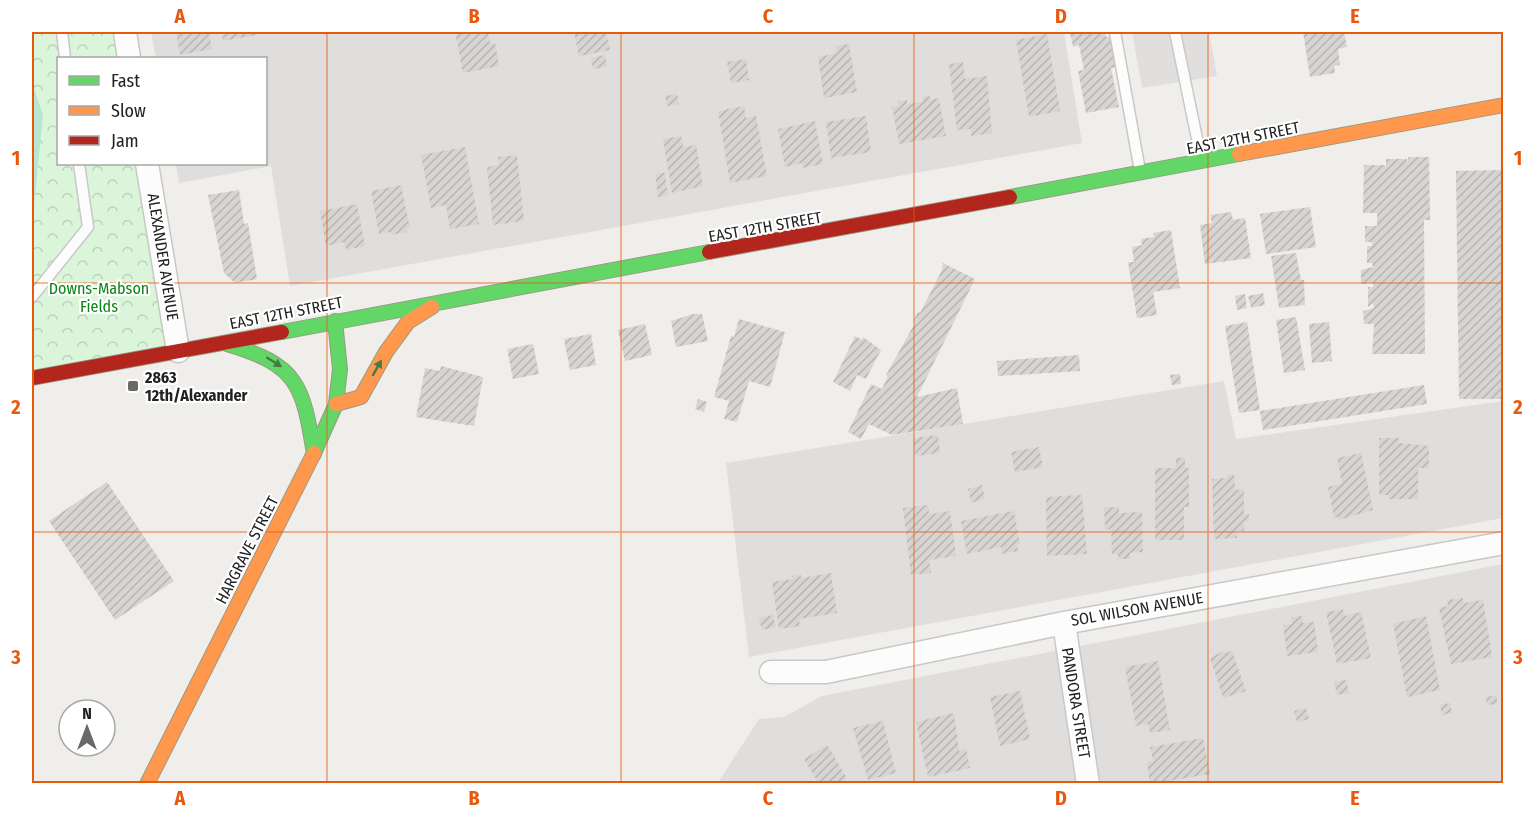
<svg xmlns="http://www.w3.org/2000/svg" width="1535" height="815" font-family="'Fira Sans Condensed',sans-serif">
<defs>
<pattern id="park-crowns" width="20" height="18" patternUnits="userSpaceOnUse" patternTransform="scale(1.5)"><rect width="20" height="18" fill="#daf5da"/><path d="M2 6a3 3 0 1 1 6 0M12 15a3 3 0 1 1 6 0" fill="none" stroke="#bbd2bb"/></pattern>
<pattern id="building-hatch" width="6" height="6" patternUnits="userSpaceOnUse" patternTransform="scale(1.5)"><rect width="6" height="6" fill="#d7d4d2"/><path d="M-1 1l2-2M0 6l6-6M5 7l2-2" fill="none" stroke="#b8b6b4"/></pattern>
</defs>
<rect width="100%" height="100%" fill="#f0eeeb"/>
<path fill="#dfdedc" d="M151 32H1064L1082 143 290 286 271 166 179 183 176 164H266V58H156Z
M1224 381 1236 439 1503 401V518L749 657 726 463Z
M1503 564V783L717 784 759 719 784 717 822 696Z"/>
<path fill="url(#park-crowns)" d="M32 32H125L129 58H58V164H147L178 351 32 378Z"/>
<path fill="#b7e6d2" d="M32 82 43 115 34 206 32 209Z"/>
<path fill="#e0dfde" d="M1132 32H1209L1217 76 1142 88Z"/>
<path fill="url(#building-hatch)" d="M176 32H209L212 49 180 55Z
M222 32H256V35L223 41Z
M455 32H488L490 44 495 43 499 66 463 73Z
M606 32 610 50 579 56 574 33Z
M1070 32H1105L1106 37 1111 36 1117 67 1111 68 1119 107 1086 113 1078 71 1084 70 1079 45 1073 47Z
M1303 32H1344L1347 47 1338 49 1340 65 1334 66 1335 73 1310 77Z
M1047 34 1060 111 1029 117 1016 40Z
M849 44 857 92 824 98 818 57 837 53 836 46Z
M605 55 607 67 593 69 591 58Z
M746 59 749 80 731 83 727 62Z
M963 62 965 79 987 76 992 133 971 136V129L957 130 949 64Z
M677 94 679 104 667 106 665 96Z
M929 95 931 100 939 98 946 136 899 144 892 107 899 106 898 101 907 100V104L923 102 922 97Z
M744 106 746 118 756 116 767 176 730 183 718 111Z
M866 116 871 152 831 158 826 122Z
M815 121 823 164 803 168 802 163 785 167 778 129Z
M681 136 683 147 696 145 703 186 672 193 663 139Z
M465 147 479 224 450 229 446 205 431 208 421 155Z
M517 155 524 221 493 225 487 167 499 165 498 157Z
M1408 157H1429L1430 220H1424L1425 354H1372L1374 324H1364L1363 311 1374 308 1373 303 1368 307V287H1373V283L1361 284V270L1373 267 1372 263H1367V246H1372V242H1365V226H1377V213H1363L1364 165H1385L1386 168V159H1407L1408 164Z
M1502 170 1504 399H1459L1456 171Z
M665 173 668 195 658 197 655 174Z
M401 185 410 228 406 229 407 232 391 235V232L379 234 371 191Z
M239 190 244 224 248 223 257 279 235 283 224 273 208 195Z
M357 204 365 246 346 250 344 242 326 246 320 211Z
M1310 207 1316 247 1266 254 1260 214Z
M1231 212 1233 220 1245 218 1251 258 1205 264 1200 225 1212 223 1210 215Z
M1171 230 1180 288 1153 292 1157 315 1137 318 1128 262H1134L1132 247 1142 245 1141 239 1154 237 1153 233Z
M1296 253 1301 280H1304L1305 305 1279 308 1271 256Z
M943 263 975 279 917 397 957 388 963 424 892 435 869 424 861 439 848 432 871 384 882 389 888 376 886 375 915 323 913 322 918 311 920 313 942 270Z
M1263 293 1265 305 1251 308 1248 296Z
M1245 294 1247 308 1237 310 1235 296Z
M693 314H702L708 341 676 347 671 321Z
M1296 317 1305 370 1284 373 1276 320Z
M739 319 785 332 770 387 749 381 737 422 724 419 729 401 714 397 731 336 734 337Z
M1247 322 1260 410 1239 413 1225 326Z
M1329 322 1332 361 1312 363 1309 324Z
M645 324 652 355 625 361 618 330Z
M591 334 596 365 570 370 564 339Z
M855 336 862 340 863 337 881 350 866 379 857 375 850 391 833 382Z
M533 344 539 374 513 379 507 349Z
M1079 355 1080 371 998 376 997 361Z
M441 366 483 377 474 426 416 417 425 368 440 371Z
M1180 374 1181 384 1172 385 1170 375Z
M1424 385 1427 404 1263 430 1260 411Z
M698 399 707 402 704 412 695 409Z
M938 435 940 453 915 456 913 438Z
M1379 438H1399V443L1429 446V468H1418V499H1389V495H1379Z
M1039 447 1043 467 1015 472 1011 452Z
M1361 453 1373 510 1339 520 1338 517 1334 518 1328 487 1342 484 1337 458Z
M1185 457V468H1189V507H1184V540H1155V468H1176V458Z
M1234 474 1235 490 1244 489V514H1249V521H1244V531H1236L1237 538 1214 539 1212 479 1227 478V475Z
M107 482 174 581 115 620 49 521Z
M982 485 985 499 971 503 968 489Z
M1082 495 1087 554 1047 556 1046 497Z
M928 505 929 514 950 511 956 556 929 560 931 573 911 575 903 508Z
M1104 507H1119V513L1142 512 1143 552 1130 553V559H1118V554H1112L1111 529 1105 530Z
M1014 511 1020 544H1017L1018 551 1002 554 1001 547 967 554 961 521Z
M831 573 837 613 799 619 800 626 779 629 772 582 792 579V576L801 575V578Z
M1463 598 1464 603 1483 600 1492 657 1451 664 1439 608 1448 606 1447 600Z
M1343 609 1345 616 1361 612 1371 658 1337 664 1326 612Z
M773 615 776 627 762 630 759 618Z
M1302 616 1303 623 1314 622 1318 652 1287 656 1283 625 1292 624 1291 617Z
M1426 616 1440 690 1407 697 1393 624Z
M1223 651 1224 653 1232 651 1246 691 1223 698 1210 658Z
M1158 661 1170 730 1150 733 1148 724 1136 726 1125 667Z
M1346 680 1349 693 1337 695 1334 682Z
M1020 691 1030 739 1000 746 990 697Z
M1497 695V704L1487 705 1486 697Z
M1450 703 1452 713 1442 715 1440 705Z
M1306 708 1309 719 1297 722 1294 711Z
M954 713 959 751 966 749 970 768 928 777 916 722Z
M883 721 896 773 868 780 853 728Z
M1203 738 1210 774 1150 784 1147 762 1153 761 1150 747Z
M827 745 847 778 838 784H819L804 759Z"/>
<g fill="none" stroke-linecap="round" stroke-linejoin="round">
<defs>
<path id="lane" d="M62 32 65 58
M1115 32 1140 171
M1175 32 1201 158
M32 297 88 227 79 164"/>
<path id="street" d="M125 32 129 58
M147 164 178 351
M1064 623 1088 784
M771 672H826L1064 623 1504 543"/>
<path id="fast" d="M1010 197 1239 154
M282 332 709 252
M227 344C298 365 303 385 314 454
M314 453 336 404 340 369 335 321"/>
<path id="slow" d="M1239 154 1504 105
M336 404 361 397 386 352 408 322 432 307
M147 784 314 453"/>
<path id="jam" d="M709 252 1010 197
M32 378 282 332"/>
</defs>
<use href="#lane" stroke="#c9c8c7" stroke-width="13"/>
<use href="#street" stroke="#c9c8c7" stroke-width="25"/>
<use href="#fast" stroke="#999a82" stroke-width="16"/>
<use href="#slow" stroke="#999a82" stroke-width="16"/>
<use href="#jam" stroke="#999a82" stroke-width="16"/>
<use href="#lane" stroke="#fdfcfc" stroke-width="10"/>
<use href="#street" stroke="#fdfcfc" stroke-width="22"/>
<use href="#fast" stroke="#63d668" stroke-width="14"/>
<use href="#slow" stroke="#ff974d" stroke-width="14"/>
<use href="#jam" stroke="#b3261e" stroke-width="14"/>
</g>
<defs><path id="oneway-solid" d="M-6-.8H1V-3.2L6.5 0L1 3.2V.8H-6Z" transform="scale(1.5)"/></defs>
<g fill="#427c45">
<use href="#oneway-solid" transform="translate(274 362) rotate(32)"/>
<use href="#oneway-solid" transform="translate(377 368) rotate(-60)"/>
</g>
<path fill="none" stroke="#e8590c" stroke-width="1.5" stroke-opacity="0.55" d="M327 32V784M621 32V784M914 32V784M1208 32V784M32 283H1504M32 532H1504"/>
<rect fill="#6a6968" stroke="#fff" stroke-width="2" x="127" y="380" width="12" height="12" rx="3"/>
<g text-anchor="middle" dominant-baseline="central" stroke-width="4.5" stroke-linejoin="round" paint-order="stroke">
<g font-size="16" fill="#222" stroke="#fff">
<text transform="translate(1243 138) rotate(-11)">EAST 12TH STREET</text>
<text transform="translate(765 227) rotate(-10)">EAST 12TH STREET</text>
<text transform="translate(163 257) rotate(81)">ALEXANDER AVENUE</text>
<text transform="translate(286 313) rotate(-11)">EAST 12TH STREET</text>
<text transform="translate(247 550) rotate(-63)">HARGRAVE STREET</text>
<text transform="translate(1137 609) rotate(-10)">SOL WILSON AVENUE</text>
<text transform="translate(1076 703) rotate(81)">PANDORA STREET</text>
</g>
<g font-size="16" fill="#0c8416" stroke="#fff">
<text x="99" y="288">Downs-Mabson<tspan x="99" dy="18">Fields</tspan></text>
</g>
<g font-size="16" font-weight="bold" fill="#222" stroke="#fff" text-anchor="start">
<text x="145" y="377">2863<tspan x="145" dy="18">12th/Alexander</tspan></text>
</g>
</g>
<rect width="1535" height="815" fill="none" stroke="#ffffff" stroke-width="66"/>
<rect x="57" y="57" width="210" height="108" fill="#ffffff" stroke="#a7a7a7" stroke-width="1.5"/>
<rect x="69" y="76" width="30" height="9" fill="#63d668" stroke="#a7a7a7" stroke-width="1.5"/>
<text x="111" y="87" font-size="18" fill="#222222">Fast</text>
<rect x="69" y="106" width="30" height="9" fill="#ff974d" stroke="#a7a7a7" stroke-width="1.5"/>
<text x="111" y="117" font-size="18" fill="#222222">Slow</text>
<rect x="69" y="136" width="30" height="9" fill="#b3261e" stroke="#a7a7a7" stroke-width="1.5"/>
<text x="111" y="147" font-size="18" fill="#222222">Jam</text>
<g transform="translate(87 728)"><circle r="28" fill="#ffffff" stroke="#a7a7a7" stroke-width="1.5"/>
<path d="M0-4.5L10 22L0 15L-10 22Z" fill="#6a6968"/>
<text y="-9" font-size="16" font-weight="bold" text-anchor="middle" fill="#222222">N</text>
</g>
<rect x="33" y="33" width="1469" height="749" fill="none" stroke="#e8590c" stroke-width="2"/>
<g font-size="20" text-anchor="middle" font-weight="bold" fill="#e8590c">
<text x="180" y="23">A</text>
<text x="474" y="23">B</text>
<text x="768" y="23">C</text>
<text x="1061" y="23">D</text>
<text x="1355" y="23">E</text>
<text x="16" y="165">1</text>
<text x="1518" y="165">1</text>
<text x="16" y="414">2</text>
<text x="1518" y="414">2</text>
<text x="16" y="664">3</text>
<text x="1518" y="664">3</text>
<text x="180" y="805">A</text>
<text x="474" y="805">B</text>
<text x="768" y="805">C</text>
<text x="1061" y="805">D</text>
<text x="1355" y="805">E</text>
</g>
</svg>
